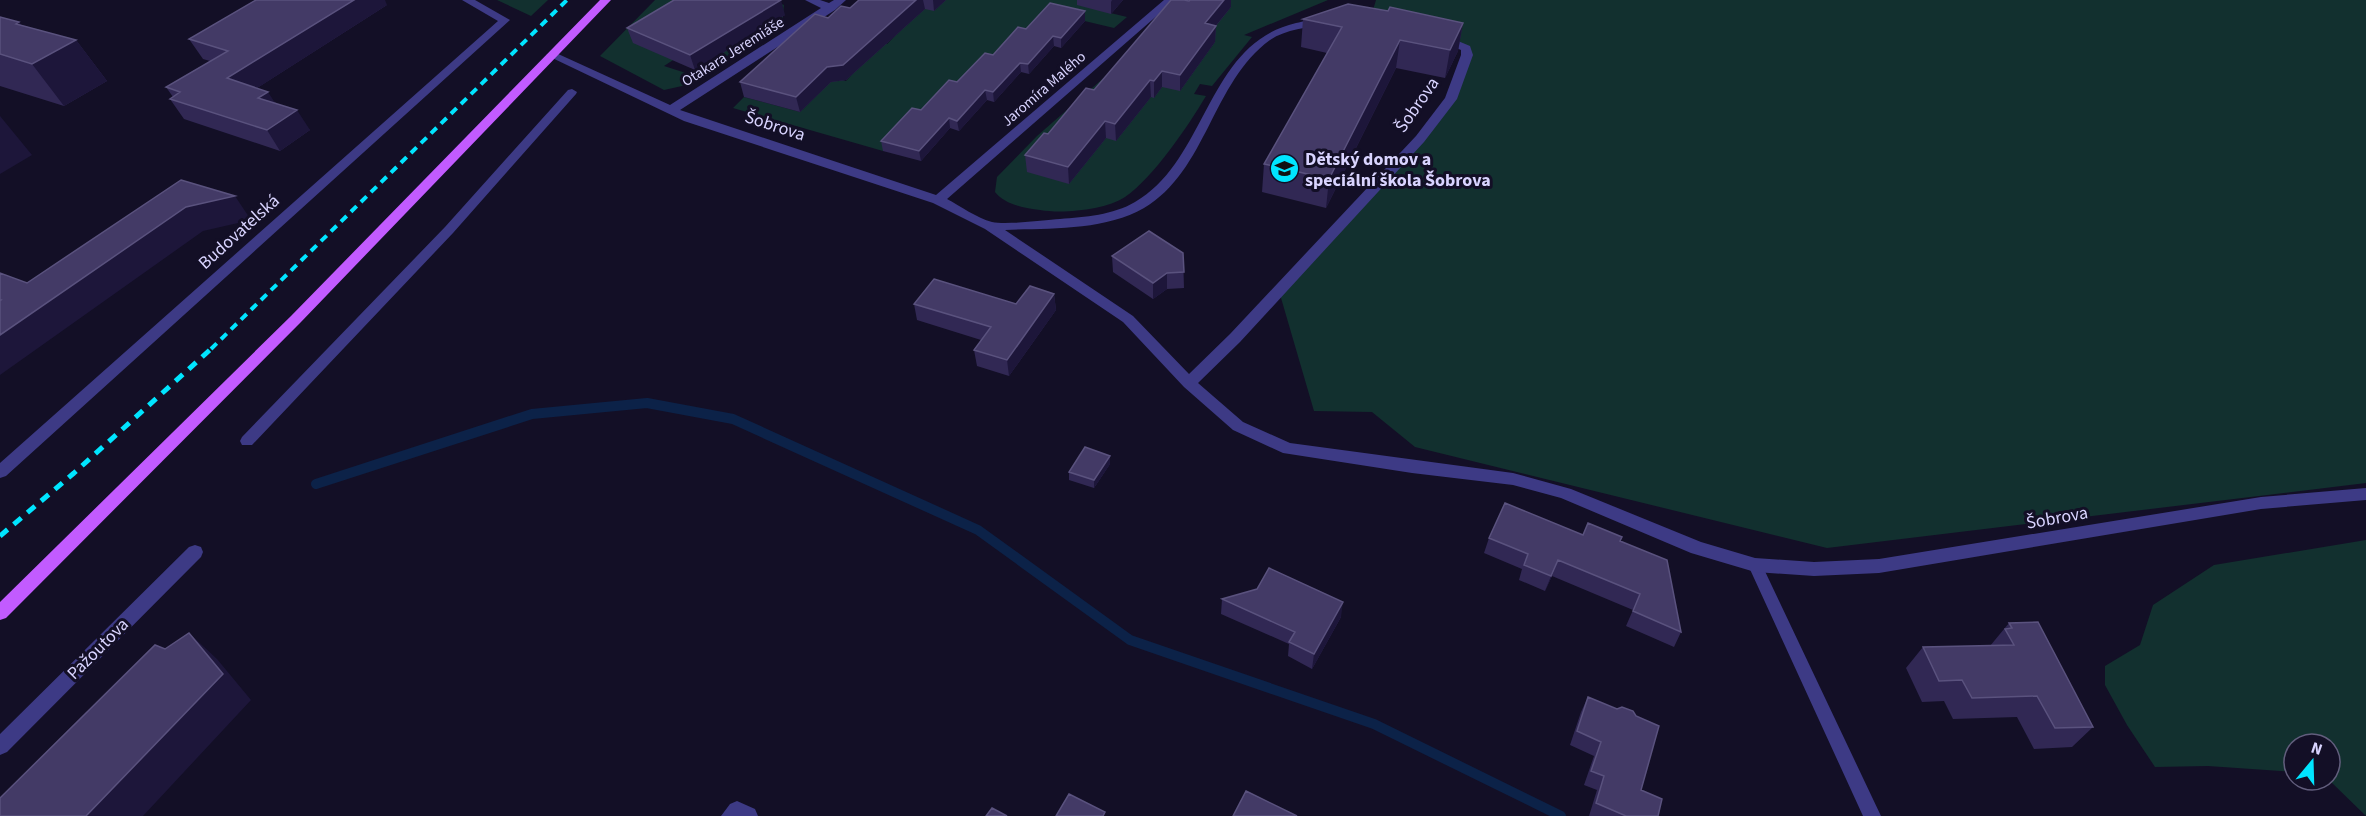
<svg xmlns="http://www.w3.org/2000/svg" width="2366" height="816" font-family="'Source Sans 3',sans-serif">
<rect width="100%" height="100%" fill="#130f26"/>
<path fill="#12302f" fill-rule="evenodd" d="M497 0H548L531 16Z
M655 0H772L784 5 782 27 691 84 664 90 600 56ZM702 41 719 57 689 74 664 66Z
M937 0H1111L1102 11 1127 17 1114 28 1051 13 914 118 883 151 733 108 744 97 800 112 811 101 802 69 846 81 856 70 851 35 887 44 897 34 878 29Z
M1193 0H1328L1244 35 1252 37 1212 86 1200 84 1194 94 1206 96C1188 126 1154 177 1125 197 1105 210 1063 214 1040 210 1025 208 1005 205 995 192L997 177 1037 136Z
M1376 0H2366V483L1827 548 1415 447 1372 412 1314 411 1279 291 1450 99 1465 48 1373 10Z
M2366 540V816L2329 780 2330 744H2294V772L2208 766 2155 767 2127 725 2105 685V666L2140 645 2153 605 2214 565Z"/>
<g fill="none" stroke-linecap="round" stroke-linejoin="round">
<path stroke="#0c2248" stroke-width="10" d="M316 484 532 414 647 403 733 419 978 530 1130 640 1374 724 1561 816"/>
<path fill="#3d3a85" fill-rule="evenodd" d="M572 89 577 92 576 94 453 233 252 445H242L240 441 242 437 445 227 568 90Z
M1755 559 1760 561 1762 565 1881 816H1863L1748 565 1750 561Z"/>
<path fill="#3d3a85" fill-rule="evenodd" d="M462 0H475L510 20 6 476 0 478V463L498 21Z
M805 0H820L829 3 834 0H846L835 10 680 110 936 195 1164 0H1175L947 199C960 206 977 218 992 222 1007 225 1044 220 1060 219 1085 217 1113 215 1135 202 1208 160 1206 44 1296 23 1305 21 1317 17 1327 19V23C1308 28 1286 29 1270 40 1212 82 1207 171 1144 208 1104 231 1050 228 1005 230L1133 316 1189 374 1230 334 1416 136 1445 98 1461 55V50L1438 40V36H1446L1470 46 1473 55 1457 99 1424 142 1240 342 1198 383 1243 422 1290 443 1513 473 1571 489 1701 542 1755 558 1814 562 1879 559 2261 497 2366 488V500L2261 509 1879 573 1814 576 1755 572 1691 553 1561 498 1513 485 1412 473 1283 453 1233 430 1184 387 1123 322 985 229 933 203 684 121 546 55 552 52 556 53 670 105 821 8Z
M195 545 201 547 203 552 201 557 7 752 0 755V734L189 547Z
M737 801 755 809 758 816H721L730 804Z"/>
<path fill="#c25bff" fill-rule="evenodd" d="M600 0H611L301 322 6 618 0 620V602L291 316Z"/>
<path stroke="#00e5ff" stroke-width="4" stroke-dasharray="8 6" stroke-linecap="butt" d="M211 349 567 0"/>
<path stroke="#00e5ff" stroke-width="5" stroke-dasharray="10 8" stroke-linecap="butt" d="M0 536 74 473 212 348"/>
</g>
<path fill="#312854" d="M859 0H946L934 11 925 9 846 80 831 82 800 112 744 97 740 82 828 18 850 8Z
M1077 0H1123L1111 14 1077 5Z
M1190 0H1231V7L1216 26 1215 42 1180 91 1162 87 1154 98 1151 97 1116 141 1106 138 1069 184 1027 172 1025 155Z
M387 5 257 88 310 130 280 151 184 119 170 99 173 97 166 87 210 61 203 59 189 39Z
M1085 11V21L1061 48 1054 46 1029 74 1021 72 994 102 987 100 959 131 950 128 921 161 883 151 881 141 1026 29Z
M785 15 695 70 633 43 627 28Z
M0 17 19 22 21 25 76 40 107 81 64 106 0 86Z
M1303 19 1463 23 1458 51 1445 78 1396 68 1326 208 1262 192 1264 164 1327 53 1301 47Z
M1183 253 1184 288 1167 289 1153 299 1113 272 1112 256Z
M1054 294 1056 310 1009 376 977 366 974 350 981 340 917 320 914 304H1016Z
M1110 464 1094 488 1069 480V472Z
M1489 538 1620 541 1681 632 1674 647 1626 626 1633 610 1552 576 1545 591 1519 580 1522 569 1484 553Z
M1222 599 1341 617 1312 669 1288 656 1289 644 1221 614Z
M2009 623 2093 727 2072 747 2034 749 2017 717 1953 719 1944 701 1922 702 1906 668 1923 647 1990 646Z
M1588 697 1641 790 1658 816H1589L1597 790 1584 785 1594 756 1570 745 1581 712Z"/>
<path fill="#1d163a" d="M354 0H385L387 5 240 99 227 78Z
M781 0 785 15 695 70 690 55Z
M916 0H923L925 9 846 80 831 82 800 112 796 97 827 67Z
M933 0H946L934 11Z
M1112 0H1123L1111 14V2Z
M1224 0H1231V7L1205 39V23Z
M1085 11V21L1061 48V38Z
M19 22 45 57 76 40 107 81 64 106 32 64 16 24Z
M1463 23 1458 51 1445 78 1450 50Z
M1216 26 1215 42 1180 91V75Z
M1053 36 1054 46 1029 74 1028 64Z
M1400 40 1396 68 1326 208 1329 179Z
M1020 63 1021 72 994 102 993 92Z
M1162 71V87L1154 98V81Z
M1150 80 1151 97 1116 141 1115 124Z
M985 90 987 100 959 131 957 121Z
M268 92 281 112 258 98Z
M297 110 310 130 280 151 267 130Z
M0 116 32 155 0 174Z
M949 118 950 128 921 161 919 151Z
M1105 121 1106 138 1069 184 1068 167Z
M235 196 251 220 203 231 0 375V335L186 207Z
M1167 273V289L1153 299V283Z
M1054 294 1056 310 1009 376 1007 360Z
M1110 456V464L1094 488V480Z
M1558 560 1552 576 1545 591 1551 576Z
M1343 602 1341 617 1312 669 1314 654Z
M189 633 217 659 251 700 143 816H86Z"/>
<path fill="#433a66" stroke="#5a527e" stroke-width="1.5" d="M256 0H354L227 78 268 92 258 98 297 110 267 130 170 99 180 92 166 87 228 51 189 39Z
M674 0H781L690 55 627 28Z
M859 0H916L843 65 827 67 796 97 740 82 815 14 828 18 841 6 850 8Z
M1171 0H1184L1189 1 1190 0H1224L1205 23 1216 26 1180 75 1162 71 1154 81 1150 80 1115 124 1105 121 1068 167 1025 155 1044 133 1048 134 1086 88 1094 90Z
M1050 3 1085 11 1061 38 1053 36 1028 64 1020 63 993 92 985 90 957 121 949 118 919 151 881 141 912 108 921 110 949 80 957 82 985 53 993 55 1018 27 1026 29Z
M1348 4 1388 11 1390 7 1463 23 1450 50 1400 40 1329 179 1264 164 1342 27 1303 19Z
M0 17 19 22 16 24 76 40 32 64 0 54Z
M181 180 235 196 186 207 0 335V301L1 300H0V273L27 283Z
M1149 231 1183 253 1184 272 1167 273 1153 283 1112 256Z
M934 279 1016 304 1030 286 1054 294 1007 360 974 350 991 327 914 304Z
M1085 447 1110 456 1094 480 1069 472Z
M1505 503 1583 535 1588 523 1622 537 1620 541 1667 560 1681 632 1633 611 1640 594 1558 560 1551 576 1524 565 1528 554 1489 538Z
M1269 568 1343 602 1314 654 1289 642 1295 632 1222 599 1257 589Z
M2038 622 2093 727 2055 728 2037 696 1972 698 1962 680 1939 681 1923 647 2014 645 2005 629 2012 628 2009 623Z
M189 633 223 674 86 816H0V798L155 645 165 649Z
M1588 697 1617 709 1622 707 1633 711 1636 716 1659 726 1641 790 1662 799 1658 816H1626L1596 803 1604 776 1591 771 1601 742 1577 731Z
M1246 791 1297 816H1233Z
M1069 794 1105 812 1103 816H1056Z
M992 808 1007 816H986Z"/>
<defs>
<symbol id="school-disc" viewBox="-11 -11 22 22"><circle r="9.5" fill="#00e5ff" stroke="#130f26"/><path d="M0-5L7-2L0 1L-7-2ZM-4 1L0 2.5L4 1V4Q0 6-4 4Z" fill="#111"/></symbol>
</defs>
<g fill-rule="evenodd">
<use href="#school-disc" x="1268" y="152" width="33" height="33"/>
</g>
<g text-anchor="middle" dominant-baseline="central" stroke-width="6" stroke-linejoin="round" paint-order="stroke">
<g font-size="15" fill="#d9d4ff" stroke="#130f26">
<text transform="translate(733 52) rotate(-32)">Otakara Jeremiáše</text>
<text transform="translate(1044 89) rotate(-41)">Jaromíra Malého</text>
</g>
<g font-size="18" fill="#d9d4ff" stroke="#130f26">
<text transform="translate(1417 105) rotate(-55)">Šobrova</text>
<text transform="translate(775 126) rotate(18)">Šobrova</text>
<text transform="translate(239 232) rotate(-42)">Budovatelská</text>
<text transform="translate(2057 518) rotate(-10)">Šobrova</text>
<text transform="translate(98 649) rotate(-45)">Pažoutova</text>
</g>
<g font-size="18" font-weight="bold" fill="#d9d4ff" stroke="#130f26" text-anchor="start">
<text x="1305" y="159">Dětský domov a<tspan x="1305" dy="21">speciální škola Šobrova</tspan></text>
</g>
</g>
<g transform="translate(2312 762) rotate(19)"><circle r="28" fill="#130f26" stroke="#625e7d" stroke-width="1.5"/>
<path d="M0-4.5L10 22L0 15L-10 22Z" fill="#00e5ff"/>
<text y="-9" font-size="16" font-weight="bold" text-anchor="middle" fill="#d9d4ff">N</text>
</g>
</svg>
